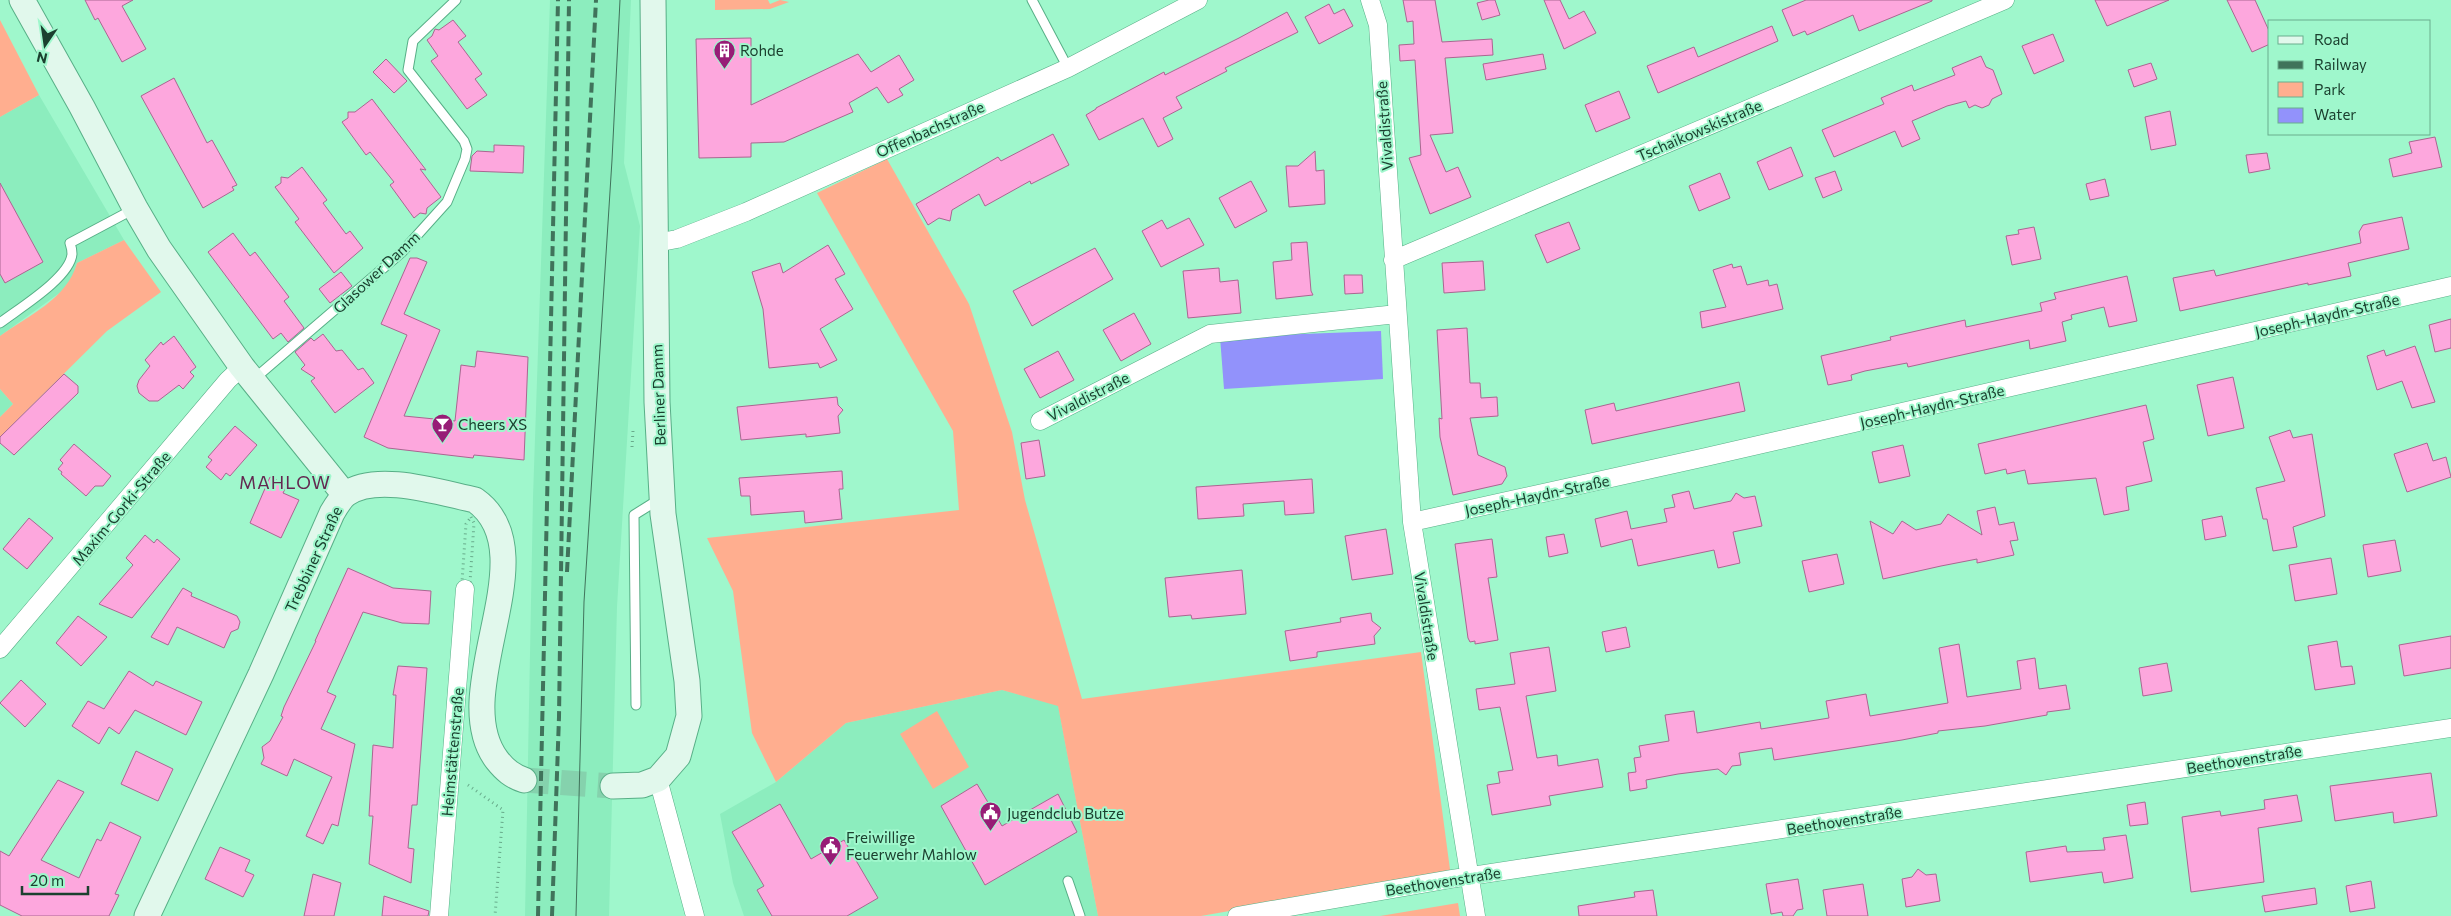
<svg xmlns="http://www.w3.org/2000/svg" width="2451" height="916" font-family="Commissioner,sans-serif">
<rect width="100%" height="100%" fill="#9ff7cc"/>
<path fill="#8cedbe" d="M550 0H631L624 163 640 226 617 607 609 916H525L533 497Z
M39 95 124 240 77 263 73 277 65 289 0 336V117Z
M0 389 13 404 0 417Z
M1002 690 1058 705 1098 916H744L733 883 720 814 776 782 846 723Z"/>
<path fill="#ffae8f" d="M715 0H768L770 4 780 0 789 2 770 9 715 10Z
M0 20 39 95 0 117Z
M887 159 969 304 1012 432 1025 500 1082 699 1421 652 1451 877 1321 895 1201 916H1098L1058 706 1002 690 846 723 776 782 752 733 733 591 707 538 959 510 953 431 817 193Z
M124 240 161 292 107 331 0 437V417L13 404 0 389V336C28 316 68 298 77 263Z
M937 711 969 767 933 789 900 734Z
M1458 903 1460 916H1380Z"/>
<path fill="#9292fb" d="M1381 331 1383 379 1224 389 1220 337Z"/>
<path fill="#fda7dd" stroke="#aa6691" d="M85 0H133L122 6 146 49 122 62 98 18 95 20Z
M1403 0H1435L1442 42 1492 39 1493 55 1445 58 1453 133 1430 135 1446 172 1458 167 1471 197 1430 214 1409 158 1421 155 1415 60 1400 61 1399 45 1414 44 1413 21 1407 22Z
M1489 0H1495L1500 15 1482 20 1477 3Z
M1544 0H1560L1569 19 1584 11 1596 33 1564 49Z
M1806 0H1932V1L1859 31 1853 15 1807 35 1805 31 1793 36 1782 10Z
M2095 0H2169L2107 26Z
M2227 0H2255L2270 33V44L2252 52Z
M1329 4 1334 14 1344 9 1353 26 1319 44 1305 17Z
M1287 12 1298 32 1225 68 1227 71 1176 97 1182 108 1163 118 1173 139 1158 147 1143 118 1099 140 1086 115 1096 109V108L1164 72 1165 75 1239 38Z
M453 20 466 36 458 42 482 74 475 79 487 95 467 109 431 61 438 56 427 40 432 36 435 29 439 30Z
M1772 26 1778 41 1658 93 1647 66 1694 47 1698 57Z
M2053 34 2064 61 2034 74 2022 46Z
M751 38V105L858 54 871 72 899 55 914 80 899 89 903 95 888 103 877 87 849 103 853 112 784 142 751 143V157L699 158 696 39Z
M1543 54 1546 69 1486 80 1483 64Z
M1981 56 1986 67 1993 70 2002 94 1992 99 1989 105 1982 108 1975 105 1969 108 1966 101 1947 106 1912 121 1920 139 1902 147 1895 131 1834 157 1822 130 1884 104 1881 98 1912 85 1914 91 1955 75 1952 68Z
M386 59 407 81 394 93 373 72Z
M2151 63 2157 79 2134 87 2128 70Z
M174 78 207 143 212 140 237 185 232 187 234 190 203 208 141 96Z
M1619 91 1630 118 1596 132 1585 105Z
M372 99 426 170 420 169 441 197 427 208 426 214 420 213 414 218 390 185 394 182 370 152 366 155 342 122 348 118V112H355Z
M2170 111 2176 145 2151 150 2145 117Z
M1053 134 1069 165 1031 184 1030 181 985 206 979 194 952 210 950 221 939 218 928 225 916 204 998 157 1001 161Z
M2435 137 2442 167 2393 177 2389 159 2412 153 2409 142Z
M494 145 524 146 523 173 470 171 472 156 477 151 494 152Z
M1791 147 1803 176 1769 190 1757 162Z
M1315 151 1316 171 1324 170 1325 204 1289 207 1286 166H1298Z
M2267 153 2270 169 2249 173 2246 155Z
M302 167 327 200 323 203 346 234 350 231 363 248 334 273 295 222 299 219 275 187 281 183V177L288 178Z
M1835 171 1842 190 1823 198 1815 178Z
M1720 173 1730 198 1699 211 1689 186Z
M2105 179 2109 196 2090 200 2086 184Z
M1251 181 1267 211 1235 228 1219 198Z
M0 183 43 262 5 283 0 274Z
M2402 217 2409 249 2348 263 2351 276 2308 285V283L2180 311 2173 278 2214 270 2216 276 2361 243 2359 232 2363 225Z
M1189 218 1204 245 1161 267 1142 231 1162 220 1167 229Z
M1569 222 1580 249 1547 263 1535 235Z
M2034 227 2041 259 2012 265 2006 236 2019 234 2018 230Z
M233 233 250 256 255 252 289 297 284 301 304 328 288 342 281 333 273 339 208 252Z
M1307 242 1311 291 1313 295 1276 299 1273 262 1292 260 1291 243Z
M828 245 845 274 835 279 853 309 820 329 837 360 820 368 818 363 769 368 763 309 752 272 780 263 783 273Z
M1095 248 1113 279 1032 326 1013 291Z
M410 258H417L427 262 404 314 440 330 404 416 455 421 461 365 475 367 477 351 528 357 524 460 474 455 473 458 388 448 364 437 407 335 381 324Z
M1483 261 1485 290 1444 293 1442 263Z
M1732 264 1733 268 1741 266 1747 285 1768 280 1769 286 1777 284 1783 309 1702 328 1700 312 1726 307 1713 270Z
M1219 268 1220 282 1238 280 1241 313 1188 318 1183 271Z
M341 272 352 286 330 303 319 289Z
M1344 275H1362L1363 293 1345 294Z
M2127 276 2137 321 2109 327 2104 307 2071 315 2072 319 2062 322 2066 341 2030 349 2029 340 1908 367 1907 363 1865 371 1851 375 1852 380 1828 385 1821 356 1891 340 1890 337 1965 320 1966 327 2042 311 2040 303 2056 299 2054 293Z
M1134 313 1151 344 1121 361 1103 330Z
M2451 319V348L2435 352 2429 325Z
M1467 328 1470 383H1480L1481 398 1497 397 1498 416 1470 418 1478 455 1505 467 1507 476 1502 484 1453 495 1440 437 1439 418 1442 419 1437 330Z
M323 334 336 351 342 350 358 370 363 368 374 383 335 413 311 381 315 378 301 369 305 365 295 352 311 338 314 341Z
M174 336 196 367 190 372 194 376 183 389 179 385 158 401H149L139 393 137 386 139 380 150 366 145 360 161 342 163 345Z
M2415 346 2435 402 2412 408 2402 381 2377 390 2367 356 2384 350 2386 356Z
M1058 351 1074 380 1040 398 1024 369Z
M64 374 78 386V393L14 455 0 443V437Z
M2233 377 2244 428 2208 436 2197 385Z
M1739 382 1745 411 1592 444 1585 410 1614 403 1616 411Z
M837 397 838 405 843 410 838 416 840 433 806 437V434L741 440 737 407Z
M2146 405 2154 439 2143 442 2152 481 2126 487 2129 510 2104 515 2096 478 2028 484 2025 470 2007 474 2006 469 1985 474 1978 444Z
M235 426 257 445 230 476 226 473 221 480 206 467 212 460 208 457Z
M2290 430 2293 438 2312 434 2325 516 2293 527 2297 547 2273 551 2267 519H2263L2256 488 2285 481 2269 437Z
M1039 440 1045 476 1026 479 1021 443Z
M2427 443 2433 461 2446 457 2451 477 2407 492 2394 454Z
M74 444 111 476 103 486H95L86 496 61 474 62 472 58 469 63 463 60 460Z
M1903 445 1910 476 1879 483 1872 452Z
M842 471 843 489H839L842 519 805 523 804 511 751 515 750 496H741L739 478Z
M270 477 287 485 283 493 299 500 281 538 250 523Z
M1312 479 1314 513 1285 515 1284 501 1243 504 1244 516 1198 519 1196 487Z
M1689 491 1694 509 1731 501 1736 493 1744 498 1755 496 1762 526 1733 532 1740 563 1718 568 1714 550 1638 566 1632 539 1601 547 1595 519 1627 511 1631 529 1667 522 1664 509 1675 507 1672 495Z
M1995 507 1999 525 2014 522 2018 540 2010 541 2014 555 1977 563V559L1941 566 1883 579 1870 521 1893 534 1902 521 1916 530 1941 524 1948 514 1982 535 1977 511Z
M2222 516 2226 536 2205 540 2202 520Z
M29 518 53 538 27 569 3 549Z
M1386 529 1393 574 1352 580 1345 536Z
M1564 534 1568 553 1549 557 1546 537Z
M145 535 154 543 157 539 180 559 132 618 99 604 133 565 126 558Z
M1492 539 1497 577 1488 578 1498 640 1475 644V641L1470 642 1468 638 1455 544Z
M2395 540 2401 571 2368 577 2363 545Z
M1837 554 1844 584 1809 592 1802 561Z
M2331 558 2337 594 2295 601 2289 565Z
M348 568 393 588 431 591 429 624 402 623 363 612 327 692 336 696 321 729 355 744 338 826 332 824 323 844 306 836 332 777 294 759 287 776 261 764 264 758 262 747 270 741 283 717 281 716 284 707 316 641H315Z
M1242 570 1246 614 1192 619 1191 615 1169 617 1165 578Z
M183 588 192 593 191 596 237 616 240 622 238 629 231 632 224 648 177 627 168 645 151 637Z
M1371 613 1372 621 1381 628 1374 636 1375 644 1317 652V657L1290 661 1285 631 1341 622 1340 618Z
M78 616 107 637 81 666 56 643Z
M1626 627 1630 647 1606 652 1602 632Z
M2451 636V668L2404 676 2399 645Z
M2337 641 2341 667 2352 666 2355 684 2315 690 2308 646Z
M1959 644 1967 697 2021 689 2017 661 2035 658 2039 689 2066 685 2070 709 2047 712V715L1985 726 1938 731V733L1902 740 1774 760 1772 748 1739 753 1741 765 1732 766 1726 775 1718 769 1678 774 1646 780 1647 788 1630 791 1628 773 1636 772 1634 758 1641 757 1639 746 1669 741 1665 715 1694 711 1697 733 1760 722 1761 729 1829 718 1826 701 1866 694 1870 716 1948 703 1939 648Z
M1549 647 1556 691 1526 696 1537 758 1557 755 1558 766 1598 759 1603 787 1549 796 1551 805 1492 815 1487 785 1500 783 1498 772 1513 770 1500 707 1479 710 1476 689 1515 684 1510 653Z
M2167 663 2172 691 2143 696 2139 668Z
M398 666 427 668 417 805H412L408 848 414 849 411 883 369 864 373 816H369L373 745 393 748 396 695H393Z
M129 671 153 686 156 681 202 702 186 735 135 710 119 734 109 727 99 744 72 726 88 701 104 709Z
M21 680 46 704 25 727 0 703Z
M136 751 173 769 158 801 121 784Z
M2431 773 2437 816 2394 823 2393 812 2335 821 2330 786Z
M58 780 84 792 41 860 79 878 97 839 101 841 110 822 141 837 115 894 119 895 109 916H22L0 905V851L9 856Z
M977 784 1002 826 1058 794 1077 832 985 885 941 806Z
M2297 795 2302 821 2258 828 2264 882 2191 892 2182 817 2220 811 2221 816 2265 809 2264 800Z
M2145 802 2148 824 2130 826 2127 805Z
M780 804 811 859 844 840 878 898 847 916H772L757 890 764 886 732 832Z
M2126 835 2133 878 2104 883 2102 872 2030 882 2026 852 2066 846 2067 852 2105 850 2103 838Z
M220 847 250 860 245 871 254 875 243 897 205 879Z
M1918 869 1926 875 1936 874 1940 901 1906 907 1902 879 1912 877Z
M313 874 341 883 334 916H304Z
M1798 879 1803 909 1797 910 1793 916H1783L1782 912 1771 914 1766 884Z
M2371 881 2375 908 2350 912 2346 886Z
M1863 884 1868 916H1827L1823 890Z
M2315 888 2317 904 2265 912 2262 896Z
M1653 890 1657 916H1579L1578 906 1635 897 1634 892Z
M384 896 429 911 428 916H382Z"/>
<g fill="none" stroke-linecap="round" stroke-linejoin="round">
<path stroke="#85d2ad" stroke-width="25" stroke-dasharray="25 12" stroke-linecap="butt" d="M524 780 613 786"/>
<defs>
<path id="lane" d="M1032 0 1068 68
M0 323C18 309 70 278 72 254 72 251 71 246 70 243L134 209
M254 379 402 252 447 202 465 159 467 149 464 141 408 70 413 41 456 0
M636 705 634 515 658 500
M1068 881 1080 916"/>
<path id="street" d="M1370 0 1378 25 1412 522 1476 916
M656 243 677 239 746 212 1068 68 1198 0
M1393 260 2005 0
M1040 421 1210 334 1397 314
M1412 522 1706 457 2451 286
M0 649 228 380 242 367
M658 779 695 916
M439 916 465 589
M1237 916 1451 879 2451 728"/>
<path id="secondary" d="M22 0 82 107 135 208 159 249 242 367 345 495
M613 786 642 785 658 779 678 756 689 716 687 681 663 514 657 402 653 0
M147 916 261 674 332 513C336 506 340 499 346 494 377 472 441 493 475 500 550 553 445 692 497 760 505 770 512 776 524 780"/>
</defs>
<use href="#lane" stroke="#58af87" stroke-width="11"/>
<use href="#street" stroke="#58af87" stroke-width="19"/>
<use href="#secondary" stroke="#58af87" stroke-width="27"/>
<path stroke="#68ab8b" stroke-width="3" stroke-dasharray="1 4" stroke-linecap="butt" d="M632 447 633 431
M471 517 474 523 470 583 465 589 462 582 466 524Z
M468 785 503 810 495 916"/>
<use href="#lane" stroke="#fff" stroke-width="9"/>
<use href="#street" stroke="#fff" stroke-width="18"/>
<use href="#secondary" stroke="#e1f8ec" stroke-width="25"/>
<path stroke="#40735b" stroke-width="1" d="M576 916 584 602 612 160 620 0"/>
<path stroke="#40735b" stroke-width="4" stroke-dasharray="10 5" stroke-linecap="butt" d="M567 572 596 0
M538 916 558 0
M552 916 559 717 569 0"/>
</g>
<defs>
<symbol id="building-pin" viewBox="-11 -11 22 30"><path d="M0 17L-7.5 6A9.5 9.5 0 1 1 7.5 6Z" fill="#971c76" stroke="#9ff7cc"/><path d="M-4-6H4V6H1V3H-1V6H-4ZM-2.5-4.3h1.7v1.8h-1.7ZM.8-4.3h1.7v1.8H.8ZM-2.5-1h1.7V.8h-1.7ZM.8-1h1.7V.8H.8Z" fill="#fff"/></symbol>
<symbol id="bar-pin" viewBox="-11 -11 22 30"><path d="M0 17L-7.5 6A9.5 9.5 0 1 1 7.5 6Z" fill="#971c76" stroke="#9ff7cc"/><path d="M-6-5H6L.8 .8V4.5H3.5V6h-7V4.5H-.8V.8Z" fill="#fff"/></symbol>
<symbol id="civic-pin" viewBox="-11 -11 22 30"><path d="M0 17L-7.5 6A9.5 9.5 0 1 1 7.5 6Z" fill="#971c76" stroke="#9ff7cc"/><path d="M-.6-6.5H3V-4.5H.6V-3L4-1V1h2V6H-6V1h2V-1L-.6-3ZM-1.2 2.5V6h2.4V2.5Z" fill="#fff"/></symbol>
</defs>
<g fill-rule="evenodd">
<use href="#building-pin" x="712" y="38" width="25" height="34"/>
<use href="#bar-pin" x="430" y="412" width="25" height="34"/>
<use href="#civic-pin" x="978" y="800" width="25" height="34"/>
<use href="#civic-pin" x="818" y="834" width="25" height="34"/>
</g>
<g text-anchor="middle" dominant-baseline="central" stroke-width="4" stroke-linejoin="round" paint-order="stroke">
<g font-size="15" fill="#1b402f" stroke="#9ff7cc" text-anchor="start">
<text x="740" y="50">Rohde</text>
<text x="458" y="424">Cheers XS</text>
<text x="1007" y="813">Jugendclub Butze</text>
<text x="846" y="837">Freiwillige<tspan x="846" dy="17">Feuerwehr Mahlow</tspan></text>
</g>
<g font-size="15" fill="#1b402f" stroke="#9ff7cc">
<text transform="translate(1384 126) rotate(-94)">Vivaldistraße</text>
<text transform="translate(930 129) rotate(-24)">Offenbachstraße</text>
<text transform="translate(1699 130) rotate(-23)">Tschaikowskistraße</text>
<text transform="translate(376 272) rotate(-43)">Glasower Damm</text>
<text transform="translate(2327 315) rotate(-13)">Joseph-Haydn-Straße</text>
<text transform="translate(658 395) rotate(-92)">Berliner Damm</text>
<text transform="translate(1088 396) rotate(-27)">Vivaldistraße</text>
<text transform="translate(1932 406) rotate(-13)">Joseph-Haydn-Straße</text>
<text transform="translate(1537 495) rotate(-12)">Joseph-Haydn-Straße</text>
<text transform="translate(121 508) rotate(-50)">Maxim-Gorki-Straße</text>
<text transform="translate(313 559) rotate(-65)">Trebbiner Straße</text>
<text transform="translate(1427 616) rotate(81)">Vivaldistraße</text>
<text transform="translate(452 752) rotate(-85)">Heimstättenstraße</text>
<text transform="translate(2244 759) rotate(-9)">Beethovenstraße</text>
<text transform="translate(1844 820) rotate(-9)">Beethovenstraße</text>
<text transform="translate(1443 881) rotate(-9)">Beethovenstraße</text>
</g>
<g font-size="18" letter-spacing="1" fill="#632850" stroke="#9ff7cc">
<text x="285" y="482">MAHLOW</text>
</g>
</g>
<rect x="2268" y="20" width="162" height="115" fill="#9ff7cc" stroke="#6aae8d"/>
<rect x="2278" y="36" width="25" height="8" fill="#e1f8ec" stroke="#6aae8d"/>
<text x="2314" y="45" font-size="15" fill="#1b402f">Road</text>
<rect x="2278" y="61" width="25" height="8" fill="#40735b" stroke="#6aae8d"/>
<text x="2314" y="70" font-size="15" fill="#1b402f">Railway</text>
<rect x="2278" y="82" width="25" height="15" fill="#ffae8f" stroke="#6aae8d"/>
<text x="2314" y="95" font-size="15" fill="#1b402f">Park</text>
<rect x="2278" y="108" width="25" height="15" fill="#9292fb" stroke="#6aae8d"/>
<text x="2314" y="120" font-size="15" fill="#1b402f">Water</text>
<g transform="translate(45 45) rotate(193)" stroke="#9ff7cc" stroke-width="4" paint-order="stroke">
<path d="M0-4L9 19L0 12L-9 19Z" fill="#1b402f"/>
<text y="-8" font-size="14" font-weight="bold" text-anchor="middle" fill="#1b402f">N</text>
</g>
<path d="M22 886v8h66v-8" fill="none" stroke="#1b402f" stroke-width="2.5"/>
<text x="30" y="886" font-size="15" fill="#1b402f" stroke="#9ff7cc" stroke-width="4" paint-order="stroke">20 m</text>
</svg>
